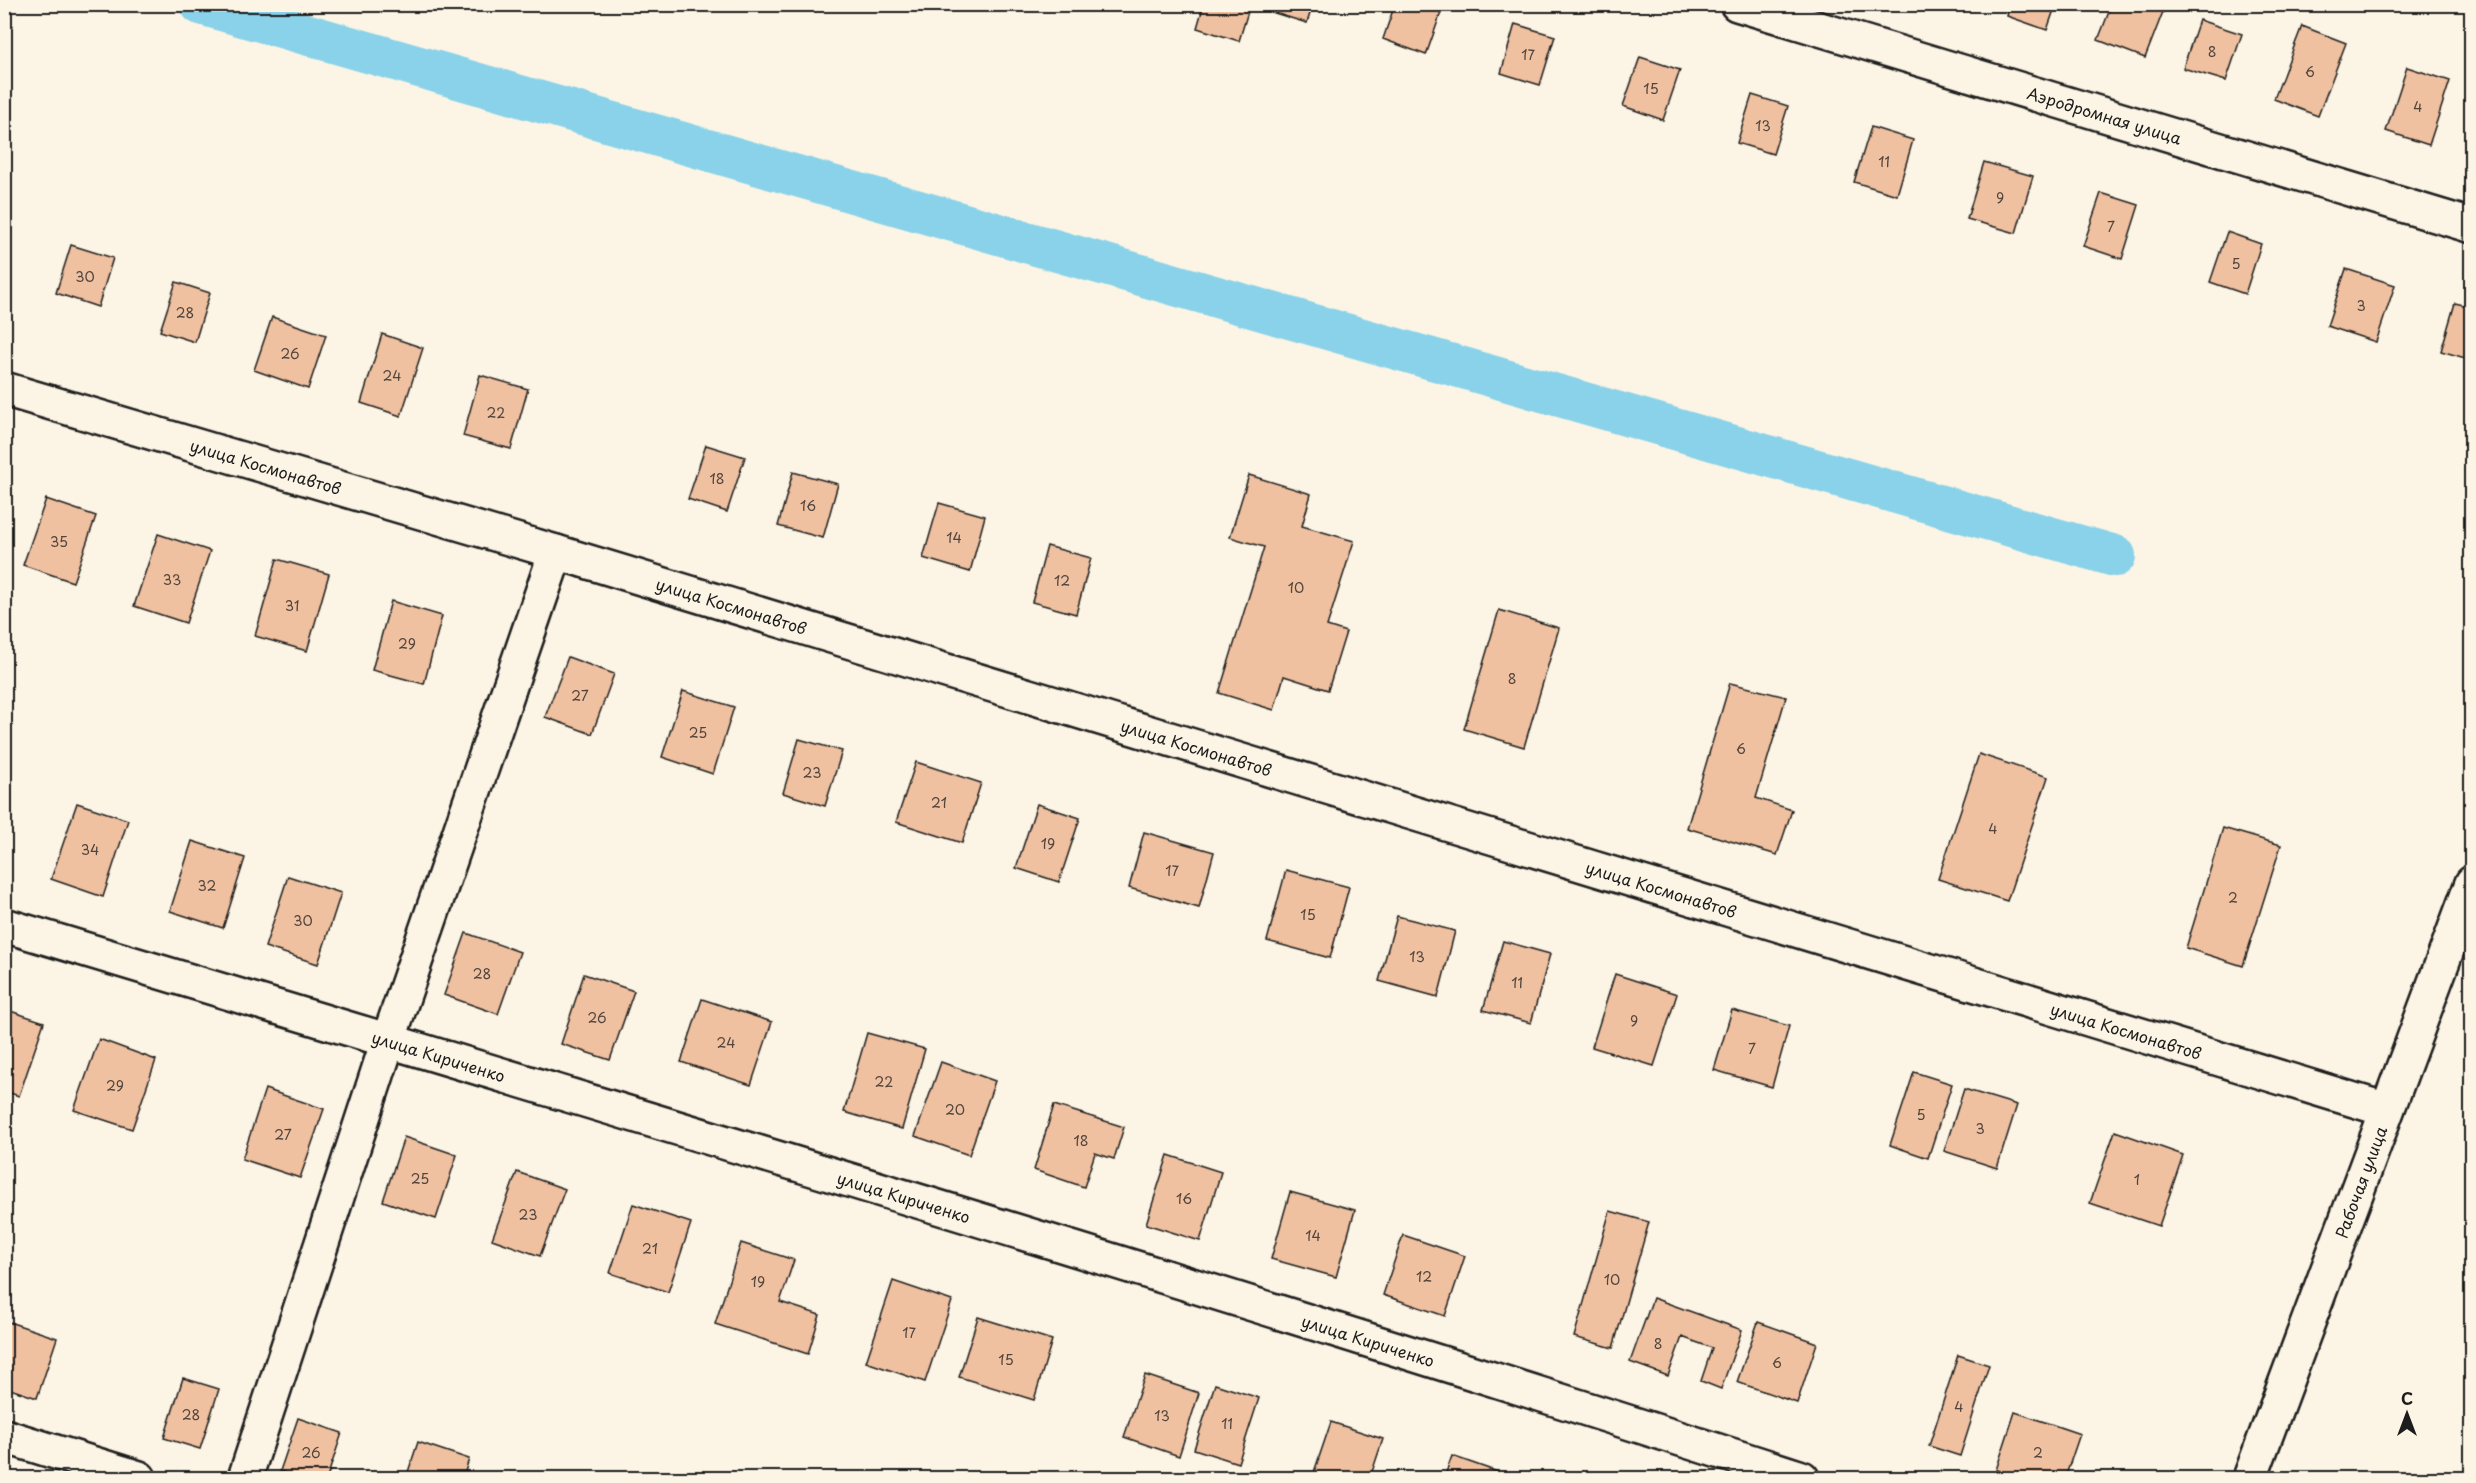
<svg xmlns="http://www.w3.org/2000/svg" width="2476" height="1483" font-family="'Playpen Sans',sans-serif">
<rect width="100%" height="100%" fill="#fcf5e5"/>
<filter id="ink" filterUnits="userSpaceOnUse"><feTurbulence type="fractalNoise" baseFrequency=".0167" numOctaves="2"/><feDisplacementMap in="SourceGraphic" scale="12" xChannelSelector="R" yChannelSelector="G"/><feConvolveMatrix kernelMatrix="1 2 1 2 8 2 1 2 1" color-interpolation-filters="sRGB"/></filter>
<g filter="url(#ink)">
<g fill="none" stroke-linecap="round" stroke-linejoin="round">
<path stroke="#89d2e9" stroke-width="42" d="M201 4 2115 556"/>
</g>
<path fill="#f0c1a0" stroke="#1c1c1c" stroke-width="1.5" d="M1204 4 1250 5 1239 41 1197 28Z
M1270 4H1313L1307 23 1268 11Z
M1395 4H1444L1426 55 1383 39Z
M2010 4H2056L2047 30 2007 16Z
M2112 4H2166L2145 58 2098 40Z
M2199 20 2242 34 2226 81 2183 68Z
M1515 24 1555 36 1540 85 1501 73Z
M2302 26 2346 43 2318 116 2274 99Z
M1640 57 1680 70 1663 120 1623 106Z
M2407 67 2450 81 2429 145 2386 131Z
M1752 95 1788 106 1773 154 1737 143Z
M1871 127 1913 140 1897 195 1854 182Z
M1984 162 2033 176 2016 233 1967 219Z
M2101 193 2139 205 2122 259 2083 246Z
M2227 232 2261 244 2245 294 2210 282Z
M71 245 113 258 98 307 56 293Z
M2346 269 2395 285 2376 342 2327 326Z
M176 282 210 293 195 342 160 331Z
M2455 303 2472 307V360L2441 351Z
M272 317 326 335 308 389 254 370Z
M382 334 423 348 401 416 361 403Z
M480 375 528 389 511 449 463 436Z
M706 445 745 457 727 512 688 499Z
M793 472 838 484 823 538 778 526Z
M1249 475 1311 494 1302 526 1354 541 1327 626 1346 632 1328 690 1284 676 1274 710 1219 693 1264 547 1230 537Z
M46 499 96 516 73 582 23 565Z
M939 503 985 516 970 572 923 558Z
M158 534 210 551 186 623 134 606Z
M1047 546 1091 558 1076 614 1032 602Z
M277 559 329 574 307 651 255 636Z
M391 601 442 616 424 684 372 670Z
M1499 610 1559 628 1524 747 1464 729Z
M568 657 614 674 592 734 545 717Z
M1730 683 1786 697 1756 798 1792 810 1777 855 1687 828Z
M683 691 734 707 713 774 662 757Z
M799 739 842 751 825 806 783 793Z
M1979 754 2048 777 2007 901 1938 879Z
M916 762 981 783 962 843 896 822Z
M77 803 128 820 103 897 51 879Z
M1037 804 1080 818 1059 882 1016 868Z
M2223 828 2281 845 2243 966 2186 948Z
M1144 832 1214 852 1199 908 1129 888Z
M192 841 245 858 223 928 170 911Z
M1286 870 1349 887 1330 958 1267 941Z
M288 876 341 893 318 964 265 947Z
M1397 916 1455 931 1438 997 1379 981Z
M466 933 520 952 498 1014 444 995Z
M1503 941 1550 954 1531 1023 1483 1010Z
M584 974 634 991 610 1060 561 1044Z
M1615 974 1677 994 1654 1066 1592 1047Z
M702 999 772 1022 751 1085 681 1062Z
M4 1009 44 1022 19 1096 4 1091Z
M1732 1010 1789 1026 1772 1087 1714 1070Z
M867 1033 925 1049 902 1129 844 1112Z
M99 1039 156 1060 132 1129 74 1110Z
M941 1062 995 1081 969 1155 915 1136Z
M1914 1072 1952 1084 1928 1158 1890 1145Z
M265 1089 324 1109 300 1178 242 1159Z
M1964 1089 2017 1105 1997 1168 1944 1151Z
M1054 1105 1124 1127 1114 1159 1095 1153 1084 1187 1034 1170Z
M2115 1131 2183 1155 2159 1226 2090 1203Z
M404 1137 457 1155 436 1219 383 1201Z
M1168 1155 1221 1172 1200 1241 1146 1224Z
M517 1172 565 1189 540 1256 492 1239Z
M1290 1192 1355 1210 1336 1277 1271 1259Z
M633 1204 691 1223 668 1292 610 1273Z
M1610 1211 1649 1222 1613 1348 1574 1337Z
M1403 1235 1465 1256 1445 1316 1383 1295Z
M741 1243 794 1260 780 1302 820 1315 808 1354 715 1324Z
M893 1281 952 1301 925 1382 866 1362Z
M1653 1298 1742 1330 1721 1389 1701 1381 1712 1348 1682 1337 1668 1376 1630 1362Z
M978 1317 1052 1340 1034 1400 959 1377Z
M6 1321 57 1338 37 1398 4 1387Z
M1758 1322 1817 1343 1797 1403 1737 1382Z
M1958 1355 1989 1365 1960 1456 1929 1446Z
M1145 1375 1199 1393 1179 1456 1124 1437Z
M183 1378 219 1389 200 1449 164 1438Z
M1215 1384 1259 1398 1238 1463 1194 1449Z
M2015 1412 2080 1434 2065 1478H2022L1996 1470Z
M298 1418 342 1433 327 1478H302L280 1471Z
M1331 1422 1383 1439 1370 1478H1312Z
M418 1442 469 1459 463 1478H406Z
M1452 1456 1515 1478H1444Z"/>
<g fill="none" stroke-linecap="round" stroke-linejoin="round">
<defs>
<g id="minor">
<path id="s1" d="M1737 4 2472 226"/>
<path id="s2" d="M4 389 556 552 2387 1110"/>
<path id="s3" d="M4 925C605 1106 1206 1285 1802 1478"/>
<path d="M4 1436 139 1478"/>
<path d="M245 1478 388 1041 556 552"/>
<path id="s4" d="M2250 1478 2472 883"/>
</g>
</defs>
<use href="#minor" stroke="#1c1c1c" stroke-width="38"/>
<use href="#minor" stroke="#fcf5e5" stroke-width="33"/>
</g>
</g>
<g text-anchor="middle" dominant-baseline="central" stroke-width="4.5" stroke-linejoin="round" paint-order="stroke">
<g font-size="14" fill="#51453d">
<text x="2212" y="51">8</text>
<text x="1528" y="54">17</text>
<text x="2310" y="71">6</text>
<text x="1651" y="88">15</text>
<text x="2418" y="106">4</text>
<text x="1763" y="125">13</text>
<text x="1884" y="161">11</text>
<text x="2000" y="197">9</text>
<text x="2111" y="226">7</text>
<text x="2236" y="263">5</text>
<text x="85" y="276">30</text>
<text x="2361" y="305">3</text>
<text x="185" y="312">28</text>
<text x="290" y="353">26</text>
<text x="392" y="375">24</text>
<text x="496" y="412">22</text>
<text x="717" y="478">18</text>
<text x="808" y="505">16</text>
<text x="954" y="537">14</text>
<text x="59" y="541">35</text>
<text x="172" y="579">33</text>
<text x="1062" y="580">12</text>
<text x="1296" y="587">10</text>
<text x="292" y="605">31</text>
<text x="407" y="643">29</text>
<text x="1512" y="678">8</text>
<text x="580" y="695">27</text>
<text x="698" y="732">25</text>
<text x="1741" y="748">6</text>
<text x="812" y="772">23</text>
<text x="939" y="802">21</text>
<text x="1993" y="828">4</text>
<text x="1048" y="843">19</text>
<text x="90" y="849">34</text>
<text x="1172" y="870">17</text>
<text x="207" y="885">32</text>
<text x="2233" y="897">2</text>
<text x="1308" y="914">15</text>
<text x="303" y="920">30</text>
<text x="1417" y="956">13</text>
<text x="482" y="973">28</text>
<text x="1517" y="982">11</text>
<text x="597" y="1017">26</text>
<text x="1634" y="1020">9</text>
<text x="726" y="1042">24</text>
<text x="1752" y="1048">7</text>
<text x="884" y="1081">22</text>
<text x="115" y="1085">29</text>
<text x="955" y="1109">20</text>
<text x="1921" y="1114">5</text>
<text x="1980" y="1128">3</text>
<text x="283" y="1134">27</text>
<text x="1081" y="1140">18</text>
<text x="420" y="1178">25</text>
<text x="2137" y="1179">1</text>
<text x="1184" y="1198">16</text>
<text x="528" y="1214">23</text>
<text x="1313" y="1235">14</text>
<text x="650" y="1248">21</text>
<text x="1424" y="1276">12</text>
<text x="1612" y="1279">10</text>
<text x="758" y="1281">19</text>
<text x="909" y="1332">17</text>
<text x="1658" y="1343">8</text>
<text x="1006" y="1359">15</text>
<text x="1777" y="1362">6</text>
<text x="1959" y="1406">4</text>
<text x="191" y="1414">28</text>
<text x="1162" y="1415">13</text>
<text x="1227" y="1423">11</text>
<text x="311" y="1452">26</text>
<text x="2038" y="1452">2</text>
</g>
<g font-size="16" fill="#1c1c1c" stroke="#fcf5e5">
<text stroke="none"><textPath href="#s1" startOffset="384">Аэродромная улица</textPath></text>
<text stroke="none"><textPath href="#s2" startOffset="273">улица Космонавтов</textPath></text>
<text stroke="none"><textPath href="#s2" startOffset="759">улица Космонавтов</textPath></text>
<text stroke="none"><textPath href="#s2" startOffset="1245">улица Космонавтов</textPath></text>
<text stroke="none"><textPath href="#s2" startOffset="1731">улица Космонавтов</textPath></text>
<text stroke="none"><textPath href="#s2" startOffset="2217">улица Космонавтов</textPath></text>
<text stroke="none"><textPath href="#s3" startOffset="454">улица Кириченко</textPath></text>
<text stroke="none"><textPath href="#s4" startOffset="316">Рабочая улица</textPath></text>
<text stroke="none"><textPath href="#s3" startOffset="940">улица Кириченко</textPath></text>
<text stroke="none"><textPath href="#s3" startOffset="1426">улица Кириченко</textPath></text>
</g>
</g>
<rect width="2476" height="1483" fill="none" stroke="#fcf5e5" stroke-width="24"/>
<rect x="12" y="12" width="2452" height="1459" fill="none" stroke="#1c1c1c" stroke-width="2" filter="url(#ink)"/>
<g transform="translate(2407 1414)" stroke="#fcf5e5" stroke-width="4.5" paint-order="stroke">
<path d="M0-4.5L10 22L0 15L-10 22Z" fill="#1c1c1c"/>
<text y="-9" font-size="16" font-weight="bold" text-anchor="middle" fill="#1c1c1c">С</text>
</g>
</svg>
